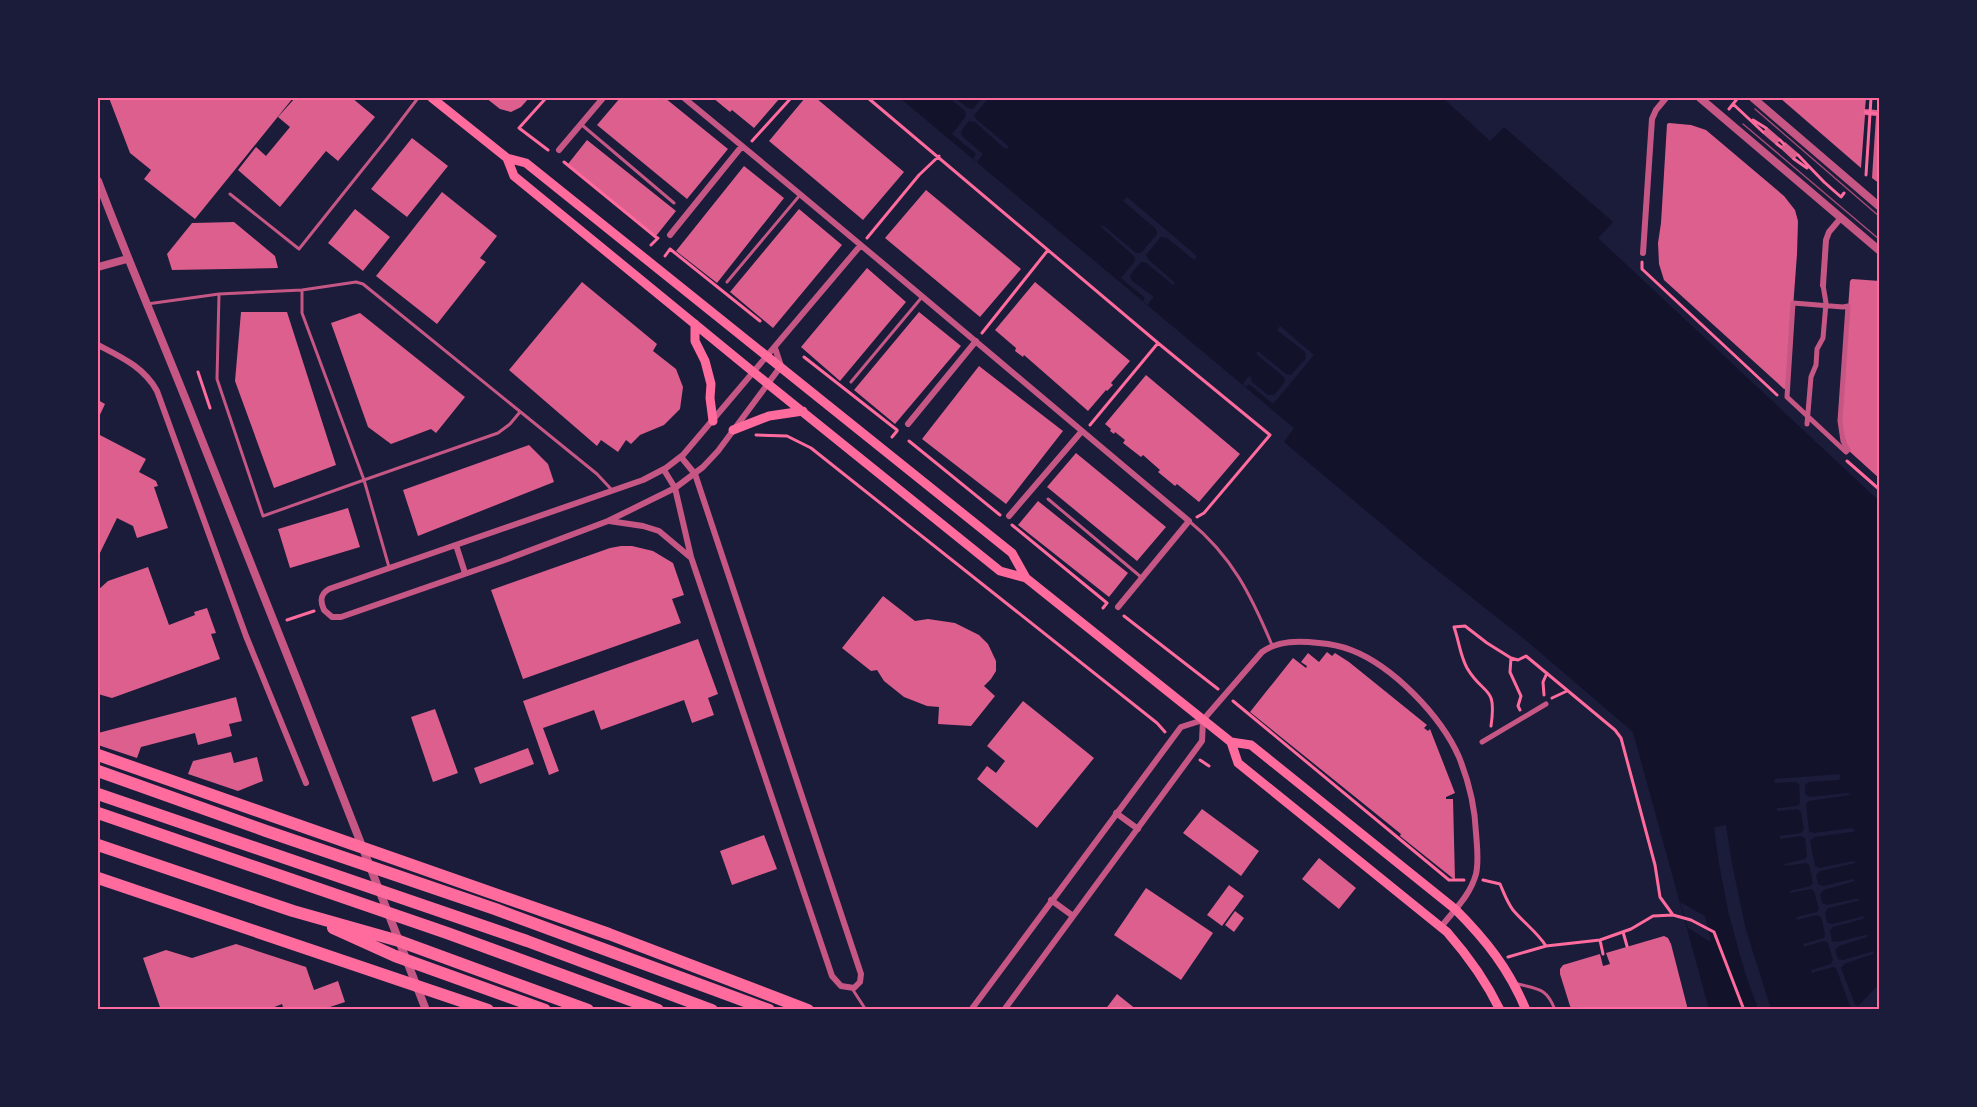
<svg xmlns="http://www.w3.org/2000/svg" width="1977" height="1107" font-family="'Sofia Sans Condensed',sans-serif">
<rect width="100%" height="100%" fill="#1b1b3a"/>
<path fill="#12122b" d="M900 98H1443L1490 141 1504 127 1613 222 1598 238 1879 501V1009H1709L1633 732 1528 642 1427 562 1284 442 1294 428Z"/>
<path fill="#1b1b3a" d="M949 98H955L968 108 973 109 982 98H989L974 115 976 119 1007 145 1009 149 1004 148 975 122 969 121 961 131 962 136 983 154 977 162 973 159 976 154 952 134 966 116 965 111Z
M1127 197 1197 256 1194 260 1167 238 1161 237 1146 255 1148 259 1174 282 1175 285 1172 284 1146 263 1141 262 1130 275 1131 280 1154 297 1147 305 1143 301 1145 298 1121 278 1135 261 1134 256 1100 226H1104L1136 253H1141L1157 234 1156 229 1123 201Z
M1280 326 1314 355 1273 404 1249 384 1246 387 1243 384 1249 376 1252 379 1251 381 1268 395H1274L1285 382 1284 377 1256 354 1258 351 1286 374 1291 375 1306 358 1305 352 1277 330Z
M1839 774 1841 776 1839 780 1809 782 1805 785V794L1809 797 1848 793 1850 795 1809 801 1806 804 1809 831 1814 833 1852 828 1855 830 1853 832 1814 837 1810 841 1815 866 1819 868 1853 861 1856 863 1820 871 1816 875 1818 884 1823 886 1853 879 1855 881 1824 890 1820 894 1822 903 1827 905 1859 898 1858 901 1828 908 1825 913 1827 922 1832 924 1864 916 1863 919 1833 927 1830 931 1832 941 1837 942 1869 934 1867 937 1839 946 1835 950 1838 959 1843 960 1874 951 1873 954 1844 964 1841 968 1855 1004 1858 1006 1879 984V1007L1876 1006 1872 1009H1851L1836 968 1833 967 1812 973 1811 970 1831 964 1833 960 1828 943 1824 941 1804 947 1803 944 1824 938 1825 934 1821 917 1817 915 1797 920 1796 917 1817 912 1819 909 1814 891 1811 889 1790 893V891L1810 886 1813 883 1809 865 1806 863 1785 866 1784 864 1805 859 1807 856 1805 838 1801 836 1780 839V836L1801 833 1804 829 1801 812 1798 809 1777 811V808L1798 806 1800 803 1799 784 1795 782 1775 783 1774 779Z
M1726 825 1732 864 1746 930 1771 1009H1758L1745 973 1729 915 1719 864 1714 827Z
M1680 902 1705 916 1711 942 1688 928Z"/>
<path fill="#dd5f8e" d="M109 98H293L195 219 144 179 151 170 130 153Z
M295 98H352L375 117 338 161 326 151 280 207 238 170 256 147 266 156 290 127 278 117Z
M486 98H529L521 107 511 112 500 109Z
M620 98H665L728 149 687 199 597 125Z
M713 98H780L754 128 732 110 730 112Z
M805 98H816L904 172 863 220 769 141Z
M1780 98H1866L1865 109 1877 110 1878 98H1880V184L1872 178 1876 116 1865 115 1861 168Z
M1669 123 1691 125 1706 130 1784 196 1795 210 1798 221 1797 254 1787 389H1784L1664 280 1659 264 1658 243 1661 223 1667 124Z
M1767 127 1781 139 1776 145 1762 133Z
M412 138 448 166 407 217 371 189Z
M587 140 676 211 656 236 568 164Z
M1785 142 1799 154 1793 160 1780 148Z
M744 166 784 198 717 283 676 251Z
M926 190 1021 269 980 317 885 238Z
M442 192 497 236 480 258 486 262 437 324 376 276Z
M355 209 390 237 363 271 328 243Z
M799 209 842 245 773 328 730 292Z
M234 222 275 256 278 268 172 270 167 254 192 223Z
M867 268 906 302 840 381 801 347Z
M1852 279 1880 281V479L1848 450 1840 421 1850 281Z
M582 282 657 344 653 351 676 369 683 387 680 409 664 425 640 435 631 444 626 440 618 452 601 440 597 446 509 370Z
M1035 282 1130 361 1111 383 1113 385 1107 391 1106 390 1088 411 1024 355 1023 357 1015 351 1016 348 995 330Z
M241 312H287L336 465 274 488 235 381Z
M919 312 961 346 895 424 854 390Z
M360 313 465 397 436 433 431 429 391 444 368 427 331 323Z
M979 366 1063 431 1006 504 922 439Z
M1146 375 1240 454 1199 502 1177 484 1175 486 1158 472 1160 470 1143 455 1141 457 1123 443 1125 440 1115 432 1114 434 1110 431 1111 429 1105 424Z
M98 400 105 404 98 419Z
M98 434 146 459 139 472 156 481 158 486 154 487 168 528 137 538 133 526 117 518 98 557Z
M529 445 548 464 554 482 418 536 403 490Z
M1076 453 1166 527 1137 561 1047 487Z
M1038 501 1128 573 1109 597 1018 525Z
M348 508 360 547 290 568 278 529Z
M621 546H632L653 551 673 563 684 595 672 599 681 623 523 679 491 590 610 548Z
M148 567 169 625 195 615 194 612 207 608 216 633 211 634 220 659 112 698 98 694V590L108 581Z
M883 596 915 621 928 619 955 623 979 635 988 644 996 661V671L991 679 984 686 995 696 971 726 938 724 939 707 927 706 904 697 884 681 877 670 871 671 842 648Z
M698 639 718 694 708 698 714 715 692 723 684 700 601 730 594 710 543 728 559 771 549 775 523 701Z
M1327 652 1332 656 1335 653 1349 662 1427 725 1424 728 1428 731 1430 729 1455 793 1446 797V799H1453L1455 880 1400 836 1401 834 1250 712 1293 658 1306 668 1307 666 1301 662 1308 653 1319 662Z
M236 697 242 721 229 724 232 736 198 745 195 733 141 747 137 758 98 745V733Z
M1023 701 1094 758 1037 828 977 779 987 766 996 773 1005 761 987 746Z
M435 709 458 773 433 782 411 717Z
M528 748 534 764 480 784 474 768Z
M231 752 234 763 257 757 263 781 238 791 188 774 193 761Z
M1202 809 1259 851 1241 876 1183 833Z
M764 835 777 869 732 885 720 851Z
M1319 858 1356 888 1339 909 1302 879Z
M1229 885 1244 896 1222 926 1207 915Z
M1146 888 1213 933 1181 980 1114 935Z
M1235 911 1244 918 1234 932 1225 925Z
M1664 936 1668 938 1671 944 1688 1010H1573L1570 1006 1560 974V969L1563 965 1600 954 1603 966 1610 964 1606 953Z
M236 944 306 967 314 990 338 981 345 1002 321 1010H284L282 1004 267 1010H161L143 958 166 950 192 958Z
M1117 994 1137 1010H1105Z"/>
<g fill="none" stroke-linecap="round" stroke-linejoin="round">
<path stroke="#ff6b9d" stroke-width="3" d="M546 98 519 128 548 150
M868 98 1158 343 1270 435 1204 513 1197 517
M1733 104 1763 132
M1729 109 1737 99
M1865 112 1880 114
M1753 120 1766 128
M1780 140 1784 144
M752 141 791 98
M1777 144 1781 147
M1798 155 1824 182
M1794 159 1807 168
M564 162 657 238
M1866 175 1871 98
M1824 182 1841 197 1844 193
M867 238 919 175 939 156
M651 245 658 238
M670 249 760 321
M665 256 670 249
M1642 262V269L1777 395
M982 333 1048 250
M804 357 897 430
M198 372 210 408
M1090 425 1158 343
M756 435 787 436 811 448 1157 723 1165 732
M892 437 897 431
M909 441 1000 515
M1847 461 1880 490
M1012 525 1107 603 1103 608
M1124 616 1218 689
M287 620 314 611
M1511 658 1518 660 1526 656 1615 730 1621 738 1655 865 1660 897 1673 915 1691 920 1714 932 1744 1010
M1544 695 1543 682 1547 673
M1552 698 1567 691
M1233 701 1449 880H1464
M1491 726C1497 684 1484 697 1467 668 1460 655 1459 641 1454 627L1465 626 1487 643 1511 658 1510 672 1521 696 1518 706 1520 710
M1200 760 1209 766
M1483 880 1500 884C1504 893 1507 902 1513 910 1524 923 1537 932 1546 946
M1623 932 1627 946
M1600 940 1603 954
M1508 957 1546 946 1600 940 1631 929 1653 916 1673 915"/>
<path stroke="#c65784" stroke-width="3" d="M582 125 674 203
M230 194 299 249 386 140 418 98
M727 282 800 195
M219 294 217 379 263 516 364 480 302 313V290
M147 304 219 294 302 290 356 282 363 284 597 474 611 489
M851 382 922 297
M1048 499 1141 577
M1189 521C1232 556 1251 595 1272 645
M389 567 364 480 498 433 510 424 520 412
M1518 984C1538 989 1547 988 1555 1010
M853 990 866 1010"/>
<path stroke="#c65784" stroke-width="5" d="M1793 303 1843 307 1848 306 1840 421 1843 441 1848 450 1846 452 1787 397Z
M1807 424 1811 377 1816 365 1817 349 1823 338 1826 303 1823 285
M1482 742 1546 704"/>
<path stroke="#c65784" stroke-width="6" d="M684 98C853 237 1021 380 1189 521L1118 607
M559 150 603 98
M670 235 742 146
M1643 253 1652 119 1656 110 1666 98
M1823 285 1826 240 1829 232 1840 219
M98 345C121 357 144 367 157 391L246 636 306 783
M775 348 781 366 718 451 703 467 675 488 608 521 502 561 341 617H332L324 610C320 601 320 594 329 589L643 480 666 468 683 455 860 246
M908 424 976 341
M664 470 675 488 691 557 832 976 841 986 854 988 860 982 861 974 695 474 681 457
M1009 516 1082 431
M609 521 643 526 659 531 690 557
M456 545 465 573
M1203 720 1262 652C1278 640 1300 641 1319 643 1330 644 1341 646 1351 650 1393 666 1441 716 1459 757 1469 782 1475 807 1476 833 1477 846 1479 861 1476 874 1470 896 1454 910 1441 927
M1116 813 1138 829
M1051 900 1073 916
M971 1010 1181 727 1203 720
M1004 1010 1202 741 1203 720"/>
<path stroke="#c65784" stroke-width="8" d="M1700 98 1880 251
M1753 98 1880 207
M98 181C130 266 166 348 199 433 276 625 351 817 426 1010
M98 267 127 259"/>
<path stroke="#ff6b9d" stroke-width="9" d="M432 98 507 158 526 163 1012 553 1026 578 1231 742 1251 745 1455 909C1486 940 1509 969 1526 1010
M507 158 514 176 768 384 1000 571 1026 578
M695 324V341L705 361 711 384 710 398 713 421
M733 430 769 416 803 411
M1231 742 1238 763 1447 932C1468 956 1486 981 1500 1010"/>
<path stroke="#ff6b9d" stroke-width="12" d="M98 755 609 934 808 1010
M98 771 266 831 495 909 769 1010
M98 794 527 941 712 1010
M98 813 447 933 658 1010
M98 845 293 911 399 941 588 1010
M98 878 488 1010
M333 928 395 956 545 1010"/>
<path stroke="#a44b75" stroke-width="1.5" d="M1755 109 1880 217
M1743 124 1880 240"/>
</g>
<rect width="1977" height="1107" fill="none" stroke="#1b1b3a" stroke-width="198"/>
<rect x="99" y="99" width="1779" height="909" fill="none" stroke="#ff6b9d" stroke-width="2"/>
</svg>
